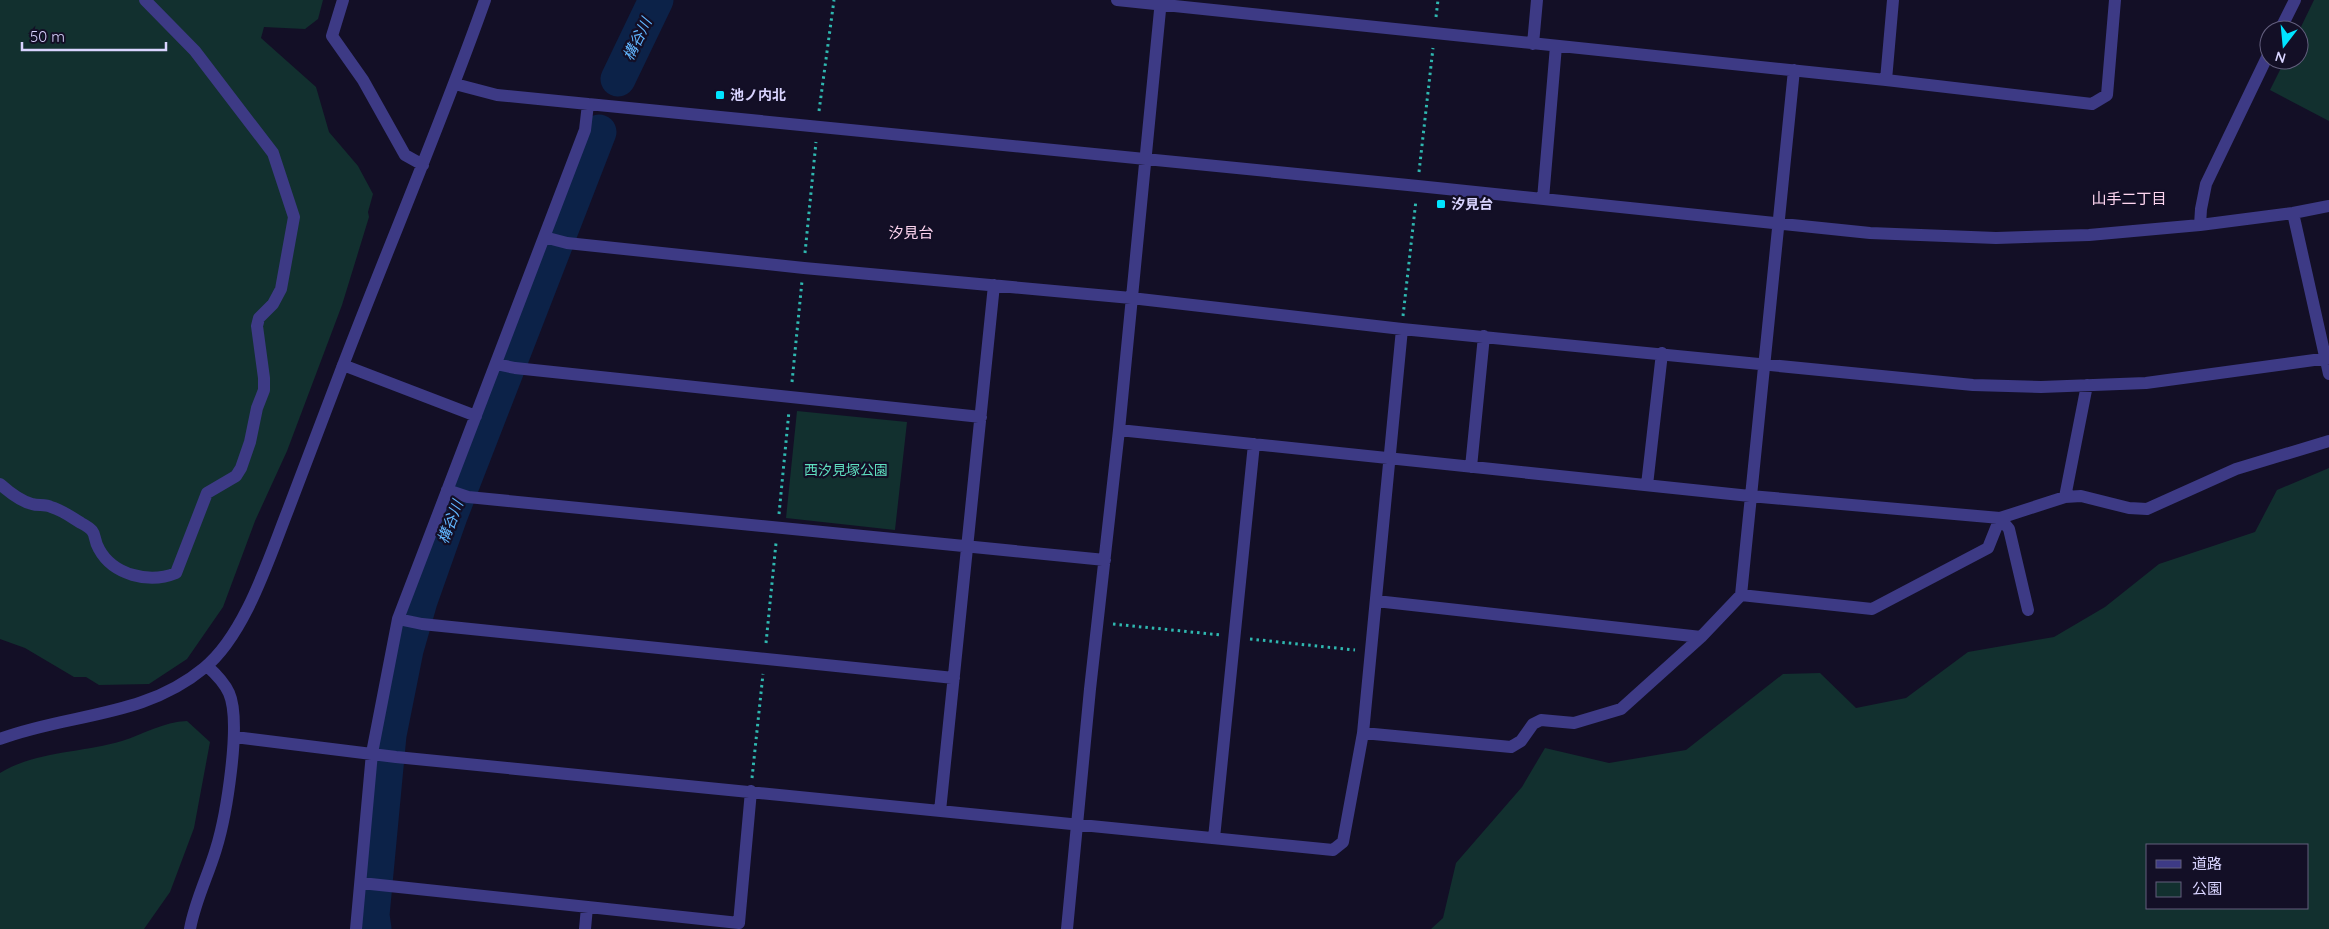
<svg xmlns="http://www.w3.org/2000/svg" width="2329" height="929" font-family="Quicksand,'Noto Sans JP',sans-serif">
<rect width="100%" height="100%" fill="#130f26"/>
<path fill="#12302f" fill-rule="evenodd" d="M0 0H323L318 19 305 29 264 27 261 38 316 87 329 132 358 166 373 194 368 212 369 217 342 305 287 451 255 521 223 607 187 659 149 684 99 685 86 677H74L25 648 0 639Z
M2314 0H2329V121L2270 90 2285 60H2299V31Z
M797 411 907 422 895 530 786 518Z
M2329 468V929H1431L1443 918 1456 863 1522 787 1545 748 1609 763 1686 750 1783 674 1820 673 1856 708 1906 698 1968 652 2054 637 2105 607 2159 564 2255 532 2277 490ZM2148 845H2308V908H2148Z
M187 721 210 742 194 828 170 892 144 929H0V773C36 751 82 753 122 741 144 734 163 722 187 721Z"/>
<g fill="none" stroke-linecap="round" stroke-linejoin="round">
<path stroke="#0c2248" stroke-width="35" d="M618 79 656 0
M374 929 372 915 389 735 406 650 420 601 450 516 599 132"/>
<path stroke="#2fb8b0" stroke-width="3" stroke-dasharray="2.5 4" stroke-linecap="butt" d="M1436 17 1438 0
M819 111 834 0
M1419 172 1433 48
M805 253 816 142
M1403 316 1416 200
M792 382 802 281
M779 514 789 411
M1113 624 1221 635
M1250 639 1355 650
M766 643 776 543
M752 778 763 674"/>
<path stroke="#3d3a85" stroke-width="12" d="M343 0 332 36 363 80 405 155 423 165
M1117 0 1886 80 2092 104 2107 95 2115 0
M2280 30 2295 0
M1533 44 1537 0
M1886 80 1893 0
M455 84 497 95 588 104 1418 186 1870 233 1996 238 2089 235 2200 225 2293 213 2329 206
M1543 199 1556 46
M2293 213 2329 374
M2200 225 2201 209 2206 184 2269 53
M544 237 567 243 804 268 1131 298 1402 329 1973 385 2041 387 2146 383 2329 358
M496 364 515 368 981 417
M343 365 476 416
M1119 430 1750 496 2000 518 2009 529 2028 610
M1471 467 1484 336
M0 484C9 492 20 501 32 504 38 506 45 504 51 507 62 510 71 517 81 523 100 533 91 535 99 549 113 575 149 584 176 573L207 493 236 476 241 468 250 442 257 408 264 390V378L257 326 259 318 273 304 281 289 294 217 273 153 195 51 145 0
M1647 485 1662 353
M447 490 468 497 1105 560
M2065 497 2087 385
M1741 595 1872 609 1988 548 2000 518 2065 497 2081 496 2129 508 2147 509 2236 469 2329 441
M1376 601 1701 637
M398 619 422 624 954 678
M1363 733 1511 747 1521 741 1533 724 1541 720 1574 723 1621 709 1701 637 1741 595 1794 70
M235 737 396 757 1333 850 1343 842 1363 733 1402 329
M0 739C69 713 144 718 204 668 245 635 269 558 288 510 306 462 324 415 342 368 389 245 441 124 485 0
M940 811 994 285
M1214 838 1254 444
M361 883 739 923 751 791
M190 929C195 901 208 876 216 849 226 817 242 722 229 693 224 682 216 674 207 666
M356 929 372 753 398 619 585 130 588 104
M585 929 587 907
M1067 929 1090 689 1119 430 1161 0"/>
</g>
<g fill="#00e5ff" stroke="#130f26" stroke-width="2">
<rect x="715" y="90" width="10" height="10" rx="2.5"/>
<rect x="1436" y="199" width="10" height="10" rx="2.5"/>
</g>
<g text-anchor="middle" dominant-baseline="central" stroke-width="4.5" stroke-linejoin="round" paint-order="stroke">
<g font-size="14" font-weight="bold" fill="#d9d4ff" stroke="#130f26" text-anchor="start">
<text x="730" y="95">池ノ内北</text>
<text x="1451" y="204">汐見台</text>
</g>
<g font-size="14" fill="#5fe0c0" stroke="#130f26">
<text x="846" y="470">西汐見塚公園</text>
</g>
<g font-size="15" font-style="italic" fill="#62b6ff" stroke="#130f26">
<text transform="translate(637 39) rotate(-64)">構谷川</text>
<text transform="translate(450 522) rotate(-69)">構谷川</text>
</g>
<g font-size="15" fill="#ffd6f0" stroke="#130f26">
<text x="2129" y="198">山手二丁目</text>
<text x="911" y="232">汐見台</text>
</g>
</g>
<rect x="2146" y="844" width="162" height="65" fill="#130f26" stroke="#625e7d"/>
<rect x="2156" y="860" width="25" height="8" fill="#3d3a85" stroke="#625e7d"/>
<text x="2192" y="869" font-size="15" fill="#d9d4ff">道路</text>
<rect x="2156" y="882" width="25" height="15" fill="#12302f" stroke="#625e7d"/>
<text x="2192" y="894" font-size="15" fill="#d9d4ff">公園</text>
<g transform="translate(2284 45) rotate(196)"><circle r="24" fill="#130f26" stroke="#625e7d"/>
<path d="M0-4L9 19L0 12L-9 19Z" fill="#00e5ff"/>
<text y="-8" font-size="14" font-weight="bold" text-anchor="middle" fill="#d9d4ff">N</text>
</g>
<path d="M22 42v8h144v-8" fill="none" stroke="#d9d4ff" stroke-width="2.5"/>
<text x="30" y="42" font-size="15" fill="#d9d4ff" stroke="#130f26" stroke-width="4" paint-order="stroke">50 m</text>
</svg>
